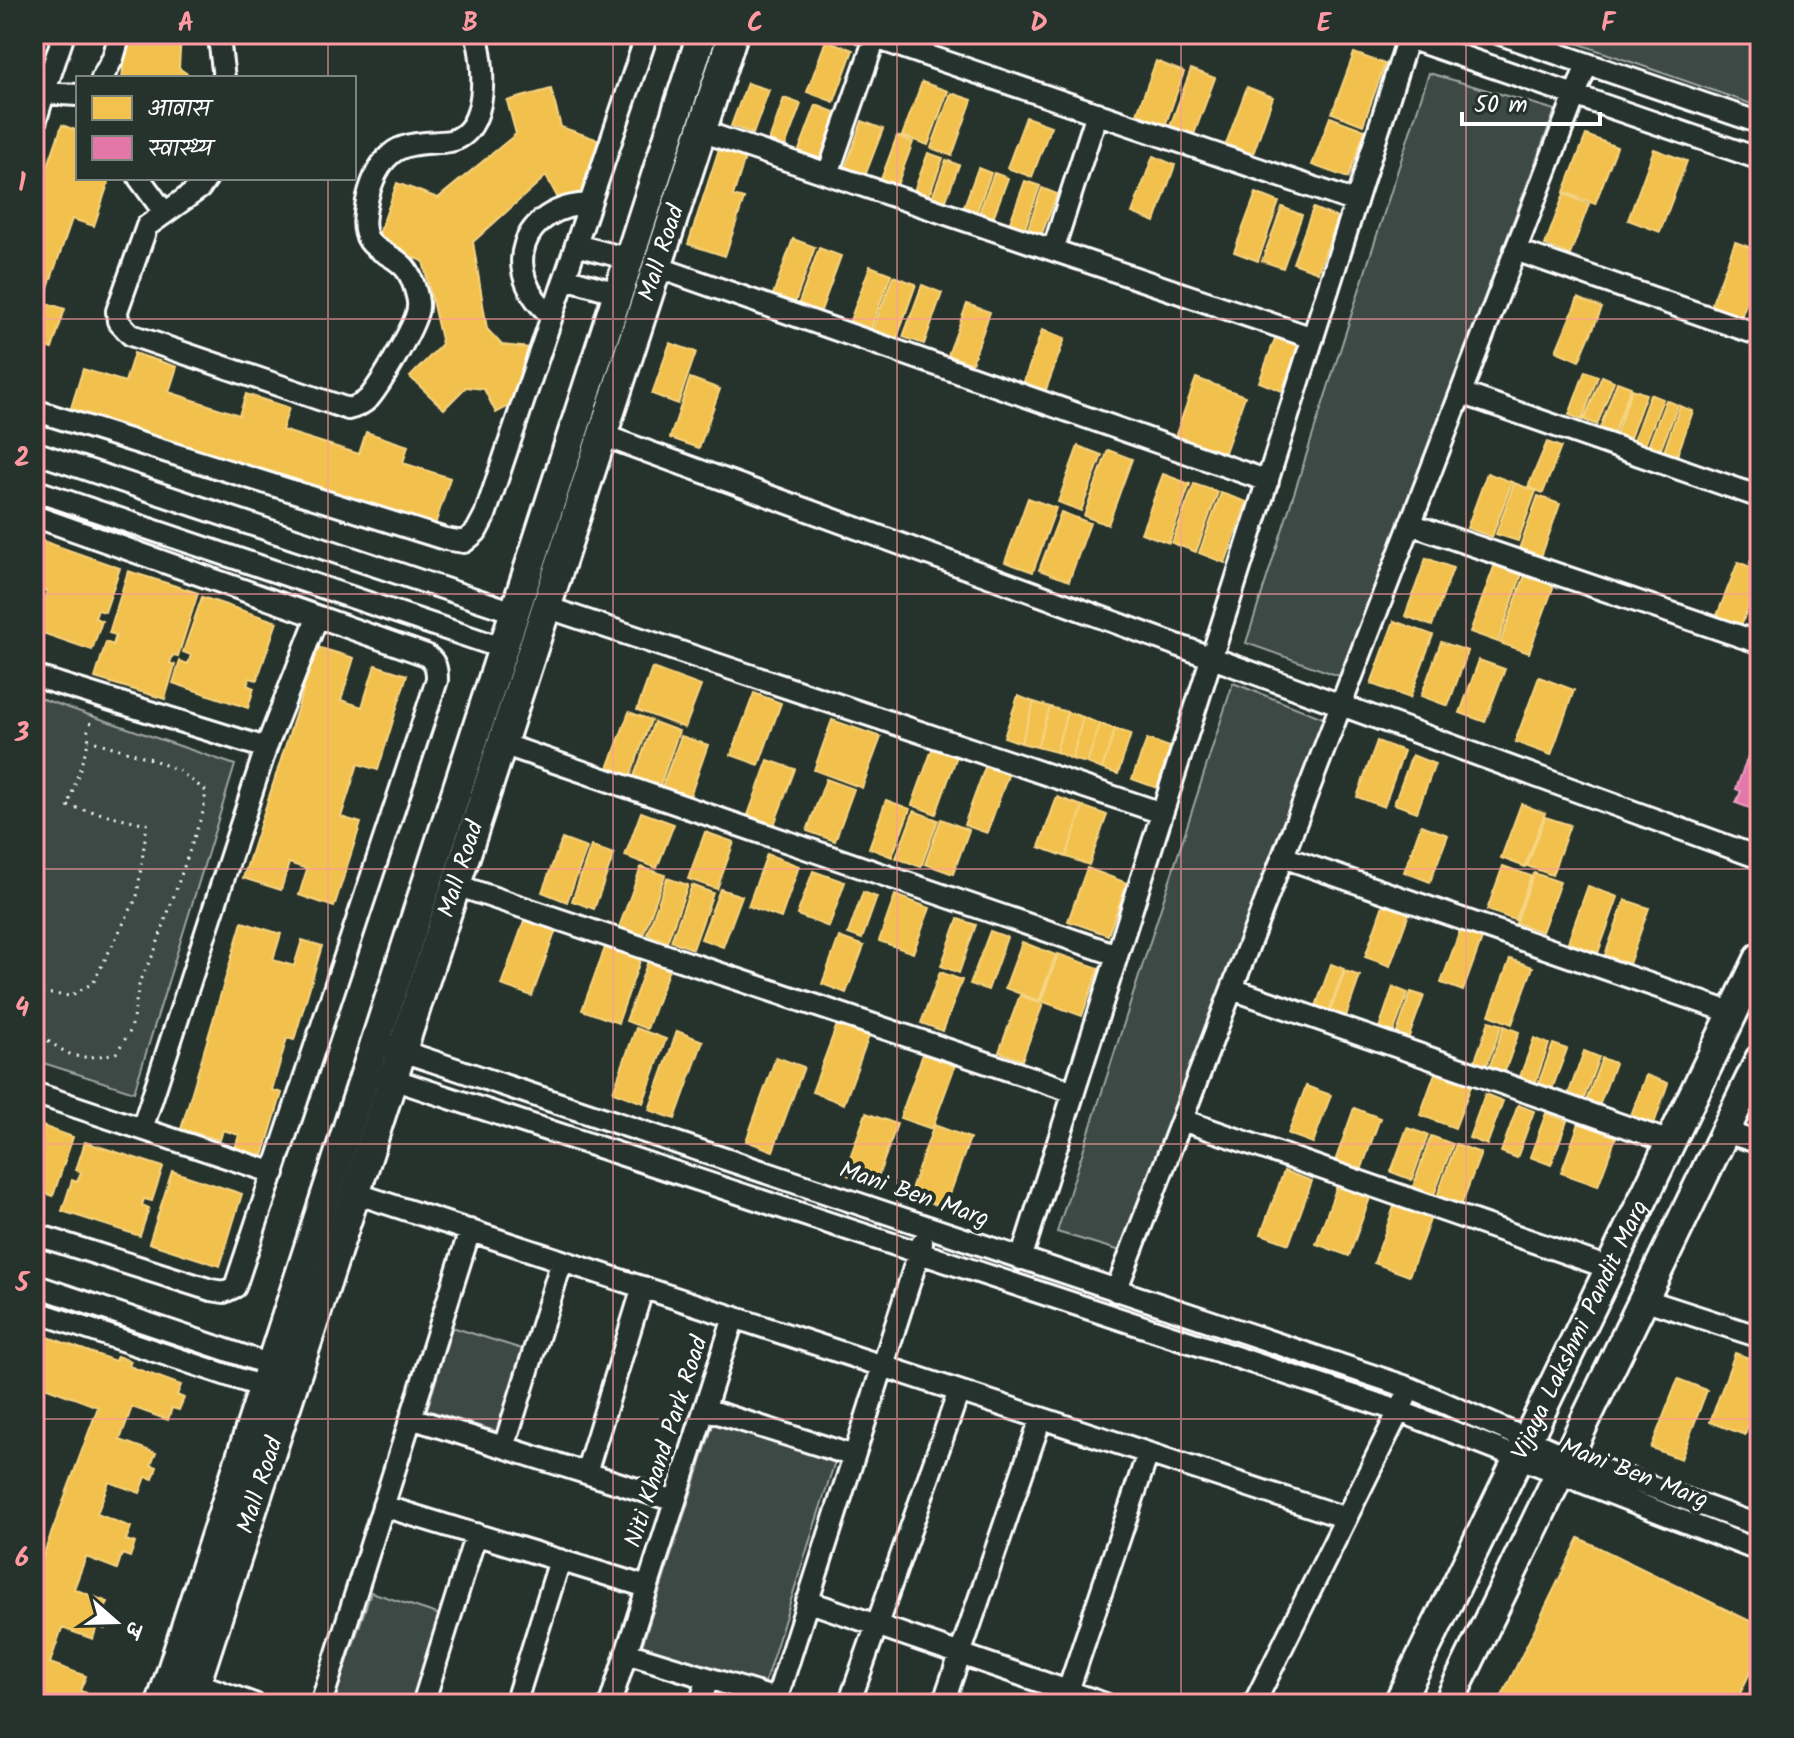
<svg xmlns="http://www.w3.org/2000/svg" width="1794" height="1738" font-family="Kalam,'Playpen Sans Deva',sans-serif">
<rect width="100%" height="100%" fill="#26332d"/>
<filter id="ink" filterUnits="userSpaceOnUse"><feTurbulence type="fractalNoise" baseFrequency=".0125" numOctaves="2"/><feDisplacementMap in="SourceGraphic" scale="16" xChannelSelector="R" yChannelSelector="G"/><feConvolveMatrix kernelMatrix="1 2 1 2 8 2 1 2 1" color-interpolation-filters="sRGB"/></filter>
<g filter="url(#ink)">
<path fill="#3e4944" stroke="#9ea4a2" stroke-width="2" d="M1551 34H1760V107Z
M1429 73 1555 110 1342 677 1246 643Z
M1233 683 1326 719 1124 1252 1057 1232Z
M34 696 235 765 134 1092 34 1060Z
M452 1327 525 1350 499 1432 427 1410Z
M715 1419 836 1458 764 1685 642 1646Z
M371 1592 440 1615 411 1704H333Z"/>
<path fill="#f2c14e" stroke="#f6d483" stroke-width="2" d="M127 34H181L179 68 193 78H122Z
M826 40 853 50 834 102 807 92Z
M1354 53 1385 64 1363 125 1332 113Z
M1156 61 1184 72 1164 129 1135 119Z
M1191 69 1215 78 1193 137 1169 129Z
M922 82 948 91 928 145 902 136Z
M747 83 769 90 753 134 731 126Z
M1247 87 1273 97 1253 154 1226 144Z
M551 89 561 127 602 141 585 191 561 204 546 176 473 242 487 329 502 345 532 348 513 404 496 413 484 389 466 387 444 409 410 377 442 344 423 261 375 245 397 183 438 198 516 134 507 101Z
M951 93 972 100 952 156 931 148Z
M784 98 801 104 785 147 769 141Z
M816 105 837 113 820 161 798 153Z
M1026 117 1051 126 1032 177 1007 168Z
M1330 117 1365 130 1348 178 1312 165Z
M862 121 883 129 863 181 843 174Z
M62 125 78 131V178H100L109 181 94 226 72 219 43 302 65 309 52 349 34 343V206Z
M1586 135 1617 147 1595 204 1564 192Z
M897 136 913 142 896 188 880 182Z
M719 149 745 158 733 196 744 199 725 256 688 244Z
M1654 149 1687 161 1660 232 1628 220Z
M928 153 943 158 929 196 914 191Z
M1153 156 1175 165 1155 222 1132 213Z
M946 160 959 165 945 203 932 198Z
M978 168 991 173 976 214 963 209Z
M994 173 1008 178 993 218 979 213Z
M1025 181 1040 186 1024 231 1009 225Z
M1042 188 1057 194 1041 236 1027 231Z
M1256 193 1279 202 1258 261 1234 252Z
M1564 194 1589 204 1570 255 1545 245Z
M1282 207 1302 215 1283 268 1262 261Z
M1313 208 1338 218 1318 272 1293 263Z
M793 239 815 247 793 308 771 300Z
M1735 242 1760 251V267L1738 325 1708 314Z
M819 248 841 256 819 316 797 308Z
M870 266 891 274 869 334 848 326Z
M893 276 916 284 896 341 872 332Z
M922 285 942 293 924 344 903 337Z
M1578 298 1602 308 1579 361 1556 351Z
M967 304 990 312 972 363 948 355Z
M1042 330 1065 338 1044 395 1022 387Z
M1276 336 1299 344 1282 391 1259 382Z
M670 343 696 352 678 404 652 394Z
M134 353 177 367 169 392 239 415 246 394 289 408 282 430 359 454 366 432 408 446 403 463 450 478 434 528 70 411 83 369 125 382Z
M1585 371 1598 376 1582 420 1569 415Z
M1602 376 1614 381 1597 425 1584 420Z
M690 378 720 389 699 448 670 438Z
M1196 378 1245 396 1224 455 1175 437Z
M1617 382 1631 387 1614 433 1600 428Z
M1632 389 1646 394 1630 438 1616 434Z
M1650 394 1663 399 1645 445 1633 441Z
M1666 400 1678 405 1661 449 1649 444Z
M1680 406 1693 411 1677 456 1664 451Z
M1547 442 1561 447 1543 493 1528 487Z
M1078 446 1102 455 1081 511 1058 502Z
M1108 450 1132 459 1108 525 1084 516Z
M1487 473 1512 482 1492 537 1467 528Z
M1163 474 1190 484 1169 543 1141 533Z
M1514 483 1536 491 1518 541 1496 534Z
M1194 484 1218 492 1196 552 1172 543Z
M1221 493 1247 502 1225 563 1199 553Z
M1538 496 1560 504 1541 557 1519 549Z
M1028 498 1056 508 1033 572 1005 562Z
M1061 512 1090 523 1069 581 1039 570Z
M1760 535V566L1750 563Z
M43 541 120 568 105 612 98 610 95 618 102 621 92 650 34 630V603L42 606 47 591 34 587V568Z
M1426 558 1453 568 1432 626 1405 616Z
M1738 562 1760 571V577L1740 628 1716 618Z
M1495 564 1522 574 1498 642 1470 632Z
M128 571 198 593 178 656 173 655 170 663 175 665 165 699 95 678 106 642 113 645 116 635 109 633Z
M1525 575 1554 585 1529 653 1500 643Z
M202 597 277 622 257 680 250 678 247 685 254 688 248 708 173 683 180 661 188 664 191 655 183 652Z
M1394 621 1433 635 1410 698 1371 684Z
M1441 642 1468 651 1448 706 1421 696Z
M317 647 354 658 341 700 362 707 375 665 407 675 378 770 358 764 341 817 361 823 334 907 299 895 307 869 289 863 281 890 243 878Z
M1479 660 1505 669 1485 722 1460 713Z
M652 668 701 686 685 728 637 710Z
M1539 677 1574 690 1551 755 1515 742Z
M754 693 781 703 759 765 731 755Z
M1018 696 1034 702 1021 743 1004 737Z
M1034 702 1050 707 1037 747 1021 743Z
M1050 707 1067 712 1056 752 1037 747Z
M629 712 651 720 629 780 607 771Z
M1067 712 1083 717 1072 759 1056 752Z
M1083 717 1100 724 1087 763 1072 759Z
M832 720 881 737 862 788 814 770Z
M654 722 679 731 659 788 633 779Z
M1100 724 1115 729 1102 769 1087 763Z
M1115 729 1131 734 1118 774 1102 769Z
M681 736 708 745 689 799 661 789Z
M1147 739 1170 747 1157 788 1132 779Z
M1377 741 1404 751 1384 807 1357 797Z
M934 744 958 753 936 814 912 805Z
M1412 755 1435 764 1417 812 1394 804Z
M988 759 1011 767 987 833 964 825Z
M768 760 795 769 774 825 748 815Z
M826 779 854 789 835 841 807 831Z
M1057 797 1107 815 1089 865 1039 847Z
M1057 797 1083 806 1066 857 1039 847Z
M886 800 910 809 892 857 869 848Z
M1521 804 1545 813 1525 867 1501 858Z
M914 811 938 820 921 867 896 858Z
M641 812 674 824 657 868 625 856Z
M1545 817 1570 825 1552 875 1527 866Z
M941 819 969 830 953 874 925 864Z
M1421 825 1448 835 1430 882 1404 872Z
M705 832 734 842 717 889 688 879Z
M562 839 587 848 567 902 542 892Z
M591 846 614 854 594 909 572 901Z
M767 854 799 866 781 918 748 906Z
M1503 866 1531 876 1515 920 1487 910Z
M641 867 665 875 642 938 618 930Z
M1087 868 1127 883 1108 935 1068 921Z
M813 871 845 882 829 927 797 915Z
M1534 873 1560 882 1542 932 1516 923Z
M667 878 688 885 667 942 647 934Z
M692 885 713 893 693 949 671 941Z
M1588 886 1618 897 1598 953 1568 942Z
M720 889 742 896 723 947 701 939Z
M863 892 877 897 862 939 848 934Z
M895 895 930 908 913 953 879 941Z
M1385 899 1411 908 1390 966 1365 957Z
M1625 900 1649 908 1629 964 1605 955Z
M526 916 557 927 532 996 501 985Z
M958 919 976 925 959 973 941 966Z
M242 922 281 934 273 960 294 966 302 940 322 946 294 1040 287 1038 272 1090 282 1093 263 1156 235 1148 239 1135 223 1130 220 1140 181 1129Z
M1462 925 1484 933 1463 991 1441 983Z
M990 931 1007 937 988 990 970 984Z
M839 937 864 946 846 993 822 984Z
M1022 942 1056 955 1039 1001 1005 988Z
M606 945 641 958 618 1023 582 1010Z
M1058 954 1099 968 1082 1016 1041 1001Z
M1510 959 1533 967 1512 1024 1489 1015Z
M648 961 669 969 647 1029 626 1021Z
M1331 964 1344 969 1328 1014 1315 1009Z
M1345 971 1360 976 1345 1019 1329 1014Z
M940 972 962 980 943 1031 921 1023Z
M1393 987 1408 993 1392 1036 1378 1031Z
M1411 992 1424 996 1407 1042 1395 1038Z
M1020 995 1043 1004 1022 1060 999 1052Z
M1489 1021 1502 1025 1486 1067 1474 1063Z
M838 1022 870 1033 844 1104 812 1092Z
M1504 1026 1519 1032 1504 1074 1489 1068Z
M636 1028 666 1039 643 1103 613 1092Z
M677 1031 703 1041 675 1119 649 1110Z
M1534 1038 1549 1044 1534 1087 1518 1082Z
M1553 1044 1567 1049 1551 1092 1537 1087Z
M1584 1051 1599 1057 1582 1104 1567 1098Z
M923 1054 955 1066 932 1129 900 1118Z
M776 1057 804 1067 773 1151 746 1141Z
M1602 1058 1615 1063 1598 1109 1585 1104Z
M1435 1073 1471 1086 1455 1128 1420 1115Z
M1646 1075 1668 1083 1653 1127 1630 1118Z
M1306 1086 1331 1095 1313 1143 1288 1134Z
M1485 1094 1503 1101 1487 1145 1469 1138Z
M1518 1105 1534 1111 1517 1158 1501 1152Z
M1354 1108 1380 1118 1359 1176 1333 1167Z
M866 1113 897 1124 875 1185 844 1174Z
M1546 1113 1567 1121 1551 1165 1530 1157Z
M34 1123 73 1137 53 1196 34 1189Z
M1579 1123 1616 1137 1598 1186 1561 1173Z
M934 1125 970 1138 945 1208 909 1195Z
M1407 1128 1428 1135 1412 1180 1391 1172Z
M1431 1136 1453 1144 1431 1203 1410 1195Z
M85 1142 163 1167 152 1201 144 1199 142 1205 149 1208 140 1236 62 1211 72 1180 77 1182 81 1172 76 1170Z
M1456 1144 1481 1153 1459 1211 1435 1202Z
M172 1171 242 1194 220 1266 149 1243Z
M1284 1171 1312 1181 1289 1244 1261 1234Z
M1338 1183 1371 1195 1349 1256 1316 1244Z
M1395 1204 1431 1217 1409 1276 1374 1263Z
M34 1332 115 1361 117 1356 131 1361 129 1366 181 1385 177 1395 184 1398 179 1410 172 1408 168 1420 132 1407 120 1440 156 1453 151 1465 157 1467 153 1479 146 1477 140 1493 109 1482 97 1514 131 1527 126 1540 135 1543 130 1557 122 1554 117 1569 86 1557 74 1589 108 1602 104 1612 110 1615 105 1629 97 1626 93 1639 62 1628 50 1663 86 1676 80 1691 87 1693 83 1703 75 1701 74 1704H34V1580L98 1407 34 1383Z
M1735 1353 1760 1362V1392L1745 1435 1710 1422Z
M1678 1379 1707 1390 1681 1459 1651 1448Z
M1579 1538 1760 1626V1652L1735 1704H1498Z"/>
<path fill="#e377a8" stroke="#eba0c2" stroke-width="2" d="M1759 726 1760 727V812L1736 803 1741 791 1736 789Z"/>
<g fill="none" stroke-linecap="round" stroke-linejoin="round">
<defs>
<path id="street" d="M221 34 220 46 224 78
M864 34 1356 202
M1397 34 1760 159
M1500 34 1760 123
M102 78 113 58 120 34
M44 93 64 34
M34 126 44 93 78 95
M701 131 1313 338
M828 174 875 38
M139 178 164 212
M207 178 200 188 147 226 117 311 118 321 131 335 348 409C357 407 363 404 369 398 380 385 418 322 418 307 419 299 413 280 408 272 393 248 359 255 365 214 367 194 375 167 391 154 406 141 431 144 450 141 490 133 485 63 476 34
M576 245 629 259
M1053 250 1097 113
M1515 250 1760 335
M657 267 1268 481
M565 278 618 293
M552 316C498 272 521 206 590 204
M1461 393 1760 497
M34 410 445 539 464 542 476 532 485 515 647 34
M602 435 1760 858
M34 452 514 612
M34 490 502 648
M34 516 426 655C436 662 437 668 437 680L235 1287 224 1292 211 1290 34 1234
M1410 524 1760 643
M546 607 1162 813
M34 676 266 748 142 1129
M502 744 1117 955
M266 748 317 618
M1283 857 1733 1013
M456 885 1074 1092
M1232 989 1670 1142
M390 1047 1410 1388 1568 1457 1760 1526
M380 1075 1399 1411 1760 1551
M34 1093 274 1173
M1182 1120 1609 1268
M1725 1132 1760 1143
M355 1193 1346 1518
M1021 1259 1409 34
M34 1285 271 1365
M1116 1291 1587 64
M1643 1299 1760 1337
M34 1311 263 1387
M705 1409 854 1456
M411 1418 675 1501
M504 1447 562 1261
M586 1473 643 1287
M383 1506 647 1587
M807 1601 1105 1704
M626 1653 776 1699
M196 1683 254 1704
M1068 1691 1148 1453
M321 1704 470 1230
M423 1704 476 1534
M515 1704 560 1560
M610 1704 734 1317
M700 1704 708 1678
M775 1704 922 1243
M849 1704 959 1391
M943 1704 1041 1418
M1254 1704 1405 1399"/>
<g id="secondary">
<path d="M161 1704 702 34"/>
<path id="s1" d="M189 1704 733 34"/>
<path id="s2" d="M1398 1704C1521 1456 1639 1206 1760 957"/>
<path d="M1448 1704 1760 1059"/>
</g>
</defs>
<use href="#street" stroke="#fff" stroke-width="26"/>
<use href="#secondary" stroke="#fff" stroke-width="34"/>
<path stroke="#fff" stroke-width="3" stroke-dasharray="2 6" stroke-linecap="butt" d="M34 992 70 996 93 983 137 897 147 824 68 806 89 740 87 733 93 716
M34 1033C73 1054 67 1063 116 1053L131 1030 140 980 154 953 203 812 206 791 179 771 149 758 89 740"/>
<use href="#street" stroke="#26332d" stroke-width="20"/>
<use href="#secondary" stroke="#26332d" stroke-width="28"/>
</g>
</g>
<path fill="none" stroke="#ff9aa2" stroke-width="2" stroke-opacity="0.55" d="M328 34V78M613 34V1704M897 34V1704M1181 34V1704M1466 34V1704M328 178V1704M34 319H1760M34 594H1760M34 869H1760M34 1144H1760M34 1419H1760"/>
<g text-anchor="middle" dominant-baseline="central" stroke-width="8" stroke-linejoin="round" paint-order="stroke">
<g font-size="24" fill="#fff" stroke="#26332d">
<text stroke="none"><textPath href="#s1" startOffset="1526">Mall Road</textPath></text>
<text stroke="none"><textPath href="#s1" startOffset="878">Mall Road</textPath></text>
<text transform="translate(914 1195) rotate(19)">Mani Ben Marg</text>
<text stroke="none"><textPath href="#s2" startOffset="416">Vijaya Lakshmi Pandit Marg</textPath></text>
<text transform="translate(667 1442) rotate(-72)">Niti Khand Park Road</text>
<text transform="translate(1634 1474) rotate(21)">Mani Ben Marg</text>
<text stroke="none"><textPath href="#s1" startOffset="230">Mall Road</textPath></text>
</g>
</g>
<rect width="1794" height="1738" fill="none" stroke="#26332d" stroke-width="88"/>
<rect x="76" y="76" width="280" height="104" fill="#26332d" stroke="#7d8581" stroke-width="2"/>
<rect x="92" y="96" width="40" height="24" fill="#f2c14e" stroke="#7d8581" stroke-width="2"/>
<text x="148" y="116" font-size="24" fill="#ffffff">आवास</text>
<rect x="92" y="136" width="40" height="24" fill="#e377a8" stroke="#7d8581" stroke-width="2"/>
<text x="148" y="156" font-size="24" fill="#ffffff">स्वास्थ्य</text>
<g transform="translate(116 1622) rotate(110)" stroke="#26332d" stroke-width="6" paint-order="stroke">
<path d="M0-6L14 30L0 20L-14 30Z" fill="#ffffff"/>
<text y="-12" font-size="22" font-weight="bold" text-anchor="middle" fill="#ffffff">उ</text>
</g>
<path d="M1462 112v12h138v-12" fill="none" stroke="#ffffff" stroke-width="4"/>
<text x="1474" y="112" font-size="24" fill="#ffffff" stroke="#26332d" stroke-width="6" paint-order="stroke">50 m</text>
<rect x="44" y="44" width="1706" height="1650" fill="none" stroke="#ff9aa2" stroke-width="3"/>
<g font-size="26" text-anchor="middle" font-weight="bold" fill="#ff9aa2">
<text x="186" y="31">A</text>
<text x="470" y="31">B</text>
<text x="755" y="31">C</text>
<text x="1039" y="31">D</text>
<text x="1324" y="31">E</text>
<text x="1608" y="31">F</text>
<text x="22" y="191">1</text>
<text x="22" y="466">2</text>
<text x="22" y="741">3</text>
<text x="22" y="1016">4</text>
<text x="22" y="1291">5</text>
<text x="22" y="1566">6</text>
</g>
</svg>
